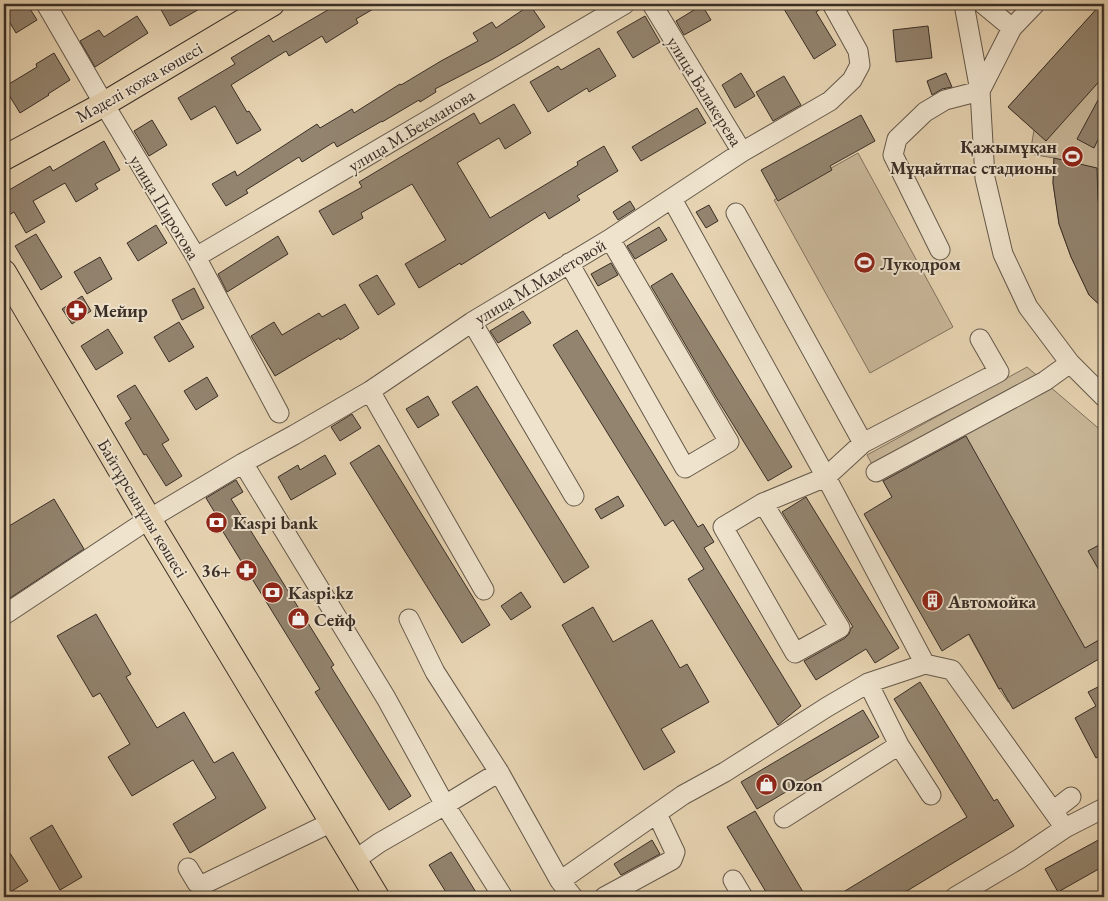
<svg xmlns="http://www.w3.org/2000/svg" width="1108" height="901" font-family="'EB Garamond',serif">
<rect width="100%" height="100%" fill="#e7d4b2"/>
<filter id="stains"><feTurbulence type="fractalNoise" baseFrequency=".004" numOctaves="4"/><feColorMatrix values="0 0 0 0 .2 0 0 0 0 .09 0 0 0 0 .02 0 0 0 .5 -.17"/></filter>
<radialGradient id="worn" r=".72"><stop offset=".6" stop-color="#630" stop-opacity="0"/><stop offset="1" stop-color="#630" stop-opacity=".3"/></radialGradient>
<path fill="#c9b89a" stroke="#817360" d="M1101 4H1104V309L1089 295 1071 257 1059 224 1053 183 1054 158 1030 154 1034 130 1008 107Z
M858 153 953 327 870 373 774 200Z
M1027 367 1104 433V639L1008 702 999 689 882 479 876 472 867 455Z"/>
<path fill="#93846f" stroke="#392e27" d="M4 4H27L37 20 16 33 4 13Z
M158 4H208L170 26Z
M338 4H382L356 19 358 23 326 43 322 36 289 56 286 51 231 85 247 112 249 111 261 130 237 144 215 106 191 120 178 98 235 64 231 58 269 35 273 42Z
M781 4H821L822 8 816 12 836 45 814 59Z
M1101 4H1104V76L1046 141 1008 107Z
M530 5 545 27 522 42 493 59 435 89 436 92 420 102 419 100 382 122V121L337 147 334 142 302 162 299 157 246 190 248 193 226 206 212 184 235 171 237 176 317 124 320 128 352 109 354 113 400 84 401 85 441 61 478 41 473 33 492 22 496 28Z
M702 5 711 20 684 35 676 21Z
M137 16 148 33 95 67 80 41 99 30 104 37Z
M645 16 660 42 633 58 617 32Z
M928 26 932 58 896 62 893 30Z
M599 48 616 76 589 92 587 88 548 112 530 82 558 66 561 70Z
M54 53 70 80 48 94 49 95 20 113 4 87 37 67 36 64Z
M741 73 755 96 735 108 722 85Z
M946 73 952 87 942 89 932 95 927 81Z
M784 76 801 105 773 121 756 92Z
M1104 89V127L1094 148 1077 139Z
M514 104 531 133 505 149 499 138 457 163 490 218 578 165 577 162 604 146 618 171 577 196 580 200 549 219 545 212 461 265 460 263 419 288 405 264 446 240 412 184 361 213 363 218 333 235 319 211 362 187 359 182 474 113 480 124Z
M697 108 706 123 641 161 632 147Z
M861 115 875 141 830 166 832 170 778 201 761 170Z
M152 120 167 145 149 156 134 131Z
M104 141 120 170 95 184 98 189 76 202 65 183 33 201 45 222 26 233 14 212 4 218V193L50 166 53 171Z
M1054 158 1097 168 1098 200 1104 222V309L1089 295 1071 257 1059 224 1053 183Z
M630 201 635 209 618 220 613 212Z
M709 205 718 221 706 228 696 212Z
M156 225 167 243 138 261 127 243Z
M659 227 667 240 635 259 627 246Z
M36 234 62 277 41 290 15 246Z
M278 236 288 254 227 292 218 274Z
M100 257 112 279 87 294 74 272Z
M611 263 618 275 598 286 591 274Z
M672 273 792 467 768 481 716 397 651 286Z
M377 275 395 304 378 315 359 285Z
M194 288 204 308 182 320 172 300Z
M82 296 91 311 72 324 62 309Z
M345 304 359 328 340 340 339 338 275 376 251 336 274 322 282 335 319 313 322 317Z
M523 311 531 323 498 343 490 331Z
M179 322 194 347 169 362 154 337Z
M108 329 123 353 96 370 81 346Z
M577 330 698 527 703 524 714 542 704 548 801 706 778 725 688 579 704 569 673 520 665 526 553 345Z
M207 377 218 396 196 410 184 391Z
M135 385 169 440 162 444 182 476 166 486 146 454 144 455 125 423 131 419 117 396Z
M477 386 589 567 564 583 452 402Z
M428 396 439 415 418 428 406 409Z
M352 414 361 428 340 441 331 427Z
M966 436 1085 648 1104 637V656L1013 709 1001 688 999 689 969 634 942 651 864 514 892 497 883 481Z
M379 445 490 625 462 643 350 463Z
M325 455 336 474 291 500 278 477 298 465 300 470Z
M236 480 243 492 231 499 334 665 331 667 411 796 389 810 315 692 320 689 217 522 220 521 206 498Z
M618 496 624 506 601 519 595 509Z
M806 497 899 648 875 663 866 649 816 680 804 661 845 638 849 634 851 628 853 627 782 512Z
M54 499 84 549 4 602V529Z
M1099 545 1104 555V579L1088 551Z
M521 592 531 607 511 620 501 606Z
M593 607 613 642 652 620 680 668 687 664 709 702 661 729 675 752 644 770 562 625Z
M96 614 131 674 126 677 157 728 184 712 214 763 233 752 266 808 190 853 173 824 216 798 193 760 132 796 108 757 130 744 100 693 93 697 57 636Z
M920 682 994 801 997 799 1014 826 897 897H835L967 817 894 699Z
M1104 684V754L1096 758 1075 718 1096 706 1088 692Z
M863 710 879 737 757 809 741 782Z
M755 811 806 897H769L727 827Z
M52 825 82 877 60 890 30 838Z
M1104 837V866L1058 892 1045 869Z
M652 840 660 854 621 875 614 864Z
M4 844 28 881 4 896Z
M451 852 479 897H449L429 865Z"/>
<g fill="none" stroke-linecap="round" stroke-linejoin="round">
<defs>
<path id="minor" d="M46 4 104 104 196 257 279 413
M652 4 742 152
M983 4 1012 28
M1035 4 1012 28 980 91 985 178 1003 254 1028 307 1070 363 1104 397
M672 199 826 477 925 664 952 670 1065 828
M736 213 863 443
M940 250 893 155 897 139 925 112 945 100 980 91 964 4
M196 257 625 4
M569 263 685 468 729 442 610 239
M472 322 574 496
M370 391 484 590
M243 463 386 698 445 805 503 897
M876 472 1045 381 1070 363
M763 503 723 527 795 653 840 628 763 503 826 477 863 443 999 372 980 339
M4 615 149 519 243 463 294 435 370 391 472 322 610 239 742 152 830 101 852 80 860 65 858 51 832 4
M409 619 435 672 499 772 560 881 683 795 725 772 827 707 868 683 925 664
M868 683 899 745 931 795
M1053 811 1071 797
M784 818 899 745
M355 860 379 843 445 805 499 772
M188 868 197 883 202 885 332 822
M733 880 743 897
M560 881 573 897
M604 897 672 860 675 852 657 814
M955 897 1019 859 1065 828 1104 808"/>
<path id="major" d="M4 158 104 104 272 4
M4 272 149 519 377 897"/>
</defs>
<use href="#minor" stroke="#64584a" stroke-width="21"/>
<use href="#major" stroke="#392e27" stroke-width="26"/>
<use href="#minor" stroke="#efe3cd" stroke-width="19"/>
<use href="#major" stroke="#e7d4b2" stroke-width="24"/>
</g>
<defs>
<symbol id="stadium-disc" viewBox="-11 -11 22 22"><circle r="9.5" fill="#8f2418" stroke="#efe3cd"/><path d="M0-5a6.5 5 0 1 0 0 10a6.5 5 0 1 0 0-10ZM-3.5-1.8h7v3.6h-7Z" fill="#fff"/></symbol>
<symbol id="pharmacy-disc" viewBox="-11 -11 22 22"><circle r="9.5" fill="#8f2418" stroke="#efe3cd"/><path d="M-2-6h4v4h4v4h-4v4h-4v-4h-4v-4h4Z" fill="#fff"/></symbol>
<symbol id="bank-disc" viewBox="-11 -11 22 22"><circle r="9.5" fill="#8f2418" stroke="#efe3cd"/><path d="M-6-4H6V4H-6ZM0-2.3a2.3 2.3 0 1 0 0 4.6a2.3 2.3 0 1 0 0-4.6Z" fill="#fff"/></symbol>
<symbol id="building-disc" viewBox="-11 -11 22 22"><circle r="9.5" fill="#8f2418" stroke="#efe3cd"/><path d="M-4-6H4V6H1V3H-1V6H-4ZM-2.5-4.3h1.7v1.8h-1.7ZM.8-4.3h1.7v1.8H.8ZM-2.5-1h1.7V.8h-1.7ZM.8-1h1.7V.8H.8Z" fill="#fff"/></symbol>
<symbol id="shop-disc" viewBox="-11 -11 22 22"><circle r="9.5" fill="#8f2418" stroke="#efe3cd"/><path d="M-5-2.5h2.3a2.7 3.5 0 0 1 5.4 0H5L5.5 6h-11ZM-1.5-2.5h3a1.5 2.3 0 0 0-3 0Z" fill="#fff"/></symbol>
</defs>
<g fill-rule="evenodd">
<use href="#stadium-disc" x="1060" y="144" width="25" height="25"/>
<use href="#stadium-disc" x="852" y="250" width="25" height="25"/>
<use href="#pharmacy-disc" x="64" y="298" width="25" height="25"/>
<use href="#bank-disc" x="204" y="510" width="25" height="25"/>
<use href="#pharmacy-disc" x="234" y="558" width="25" height="25"/>
<use href="#bank-disc" x="260" y="580" width="25" height="25"/>
<use href="#building-disc" x="920" y="588" width="25" height="25"/>
<use href="#shop-disc" x="286" y="606" width="25" height="25"/>
<use href="#shop-disc" x="754" y="772" width="25" height="25"/>
</g>
<g text-anchor="middle" dominant-baseline="central" stroke-width="4" stroke-linejoin="round" paint-order="stroke">
<g font-size="18" fill="#392e27" stroke="#efe3cd">
<text transform="translate(139 82) rotate(-30)">Мәделі қожа көшесі</text>
<text transform="translate(705 91) rotate(58)">улица Балакерева</text>
<text transform="translate(411 130) rotate(-31)">улица М.Бекманова</text>
<text transform="translate(165 207) rotate(59)">улица Пирогова</text>
<text transform="translate(540 281) rotate(-31)">улица М.Маметовой</text>
<text transform="translate(143 508) rotate(59)">Байтұрсынұлы көшесі</text>
</g>
<g font-size="18" font-weight="bold" fill="#392e27" stroke="#efe3cd" text-anchor="start">
<text x="1057" y="146" text-anchor="end">Қажымұқан<tspan x="1057" dy="21">Мұңайтпас стадионы</tspan></text>
<text x="880" y="263">Лукодром</text>
<text x="93" y="310">Мейир</text>
<text x="233" y="522">Kaspi bank</text>
<text x="231" y="570" text-anchor="end">36+</text>
<text x="288" y="592">Kaspi.kz</text>
<text x="948" y="601">Автомойка</text>
<text x="314" y="619">Сейф</text>
<text x="782" y="784">Ozon</text>
</g>
</g>
<rect width="1108" height="901" fill="none" stroke="#e7d4b2" stroke-width="20"/>
<rect x="5" y="5" width="1098" height="891" fill="none" stroke="#392e27" stroke-width="2.5"/>
<rect x="10" y="10" width="1088" height="881" fill="none" stroke="#392e27"/>
<rect width="100%" height="100%" filter="url(#stains)"/>
<rect width="100%" height="100%" fill="url(#worn)"/>
</svg>
